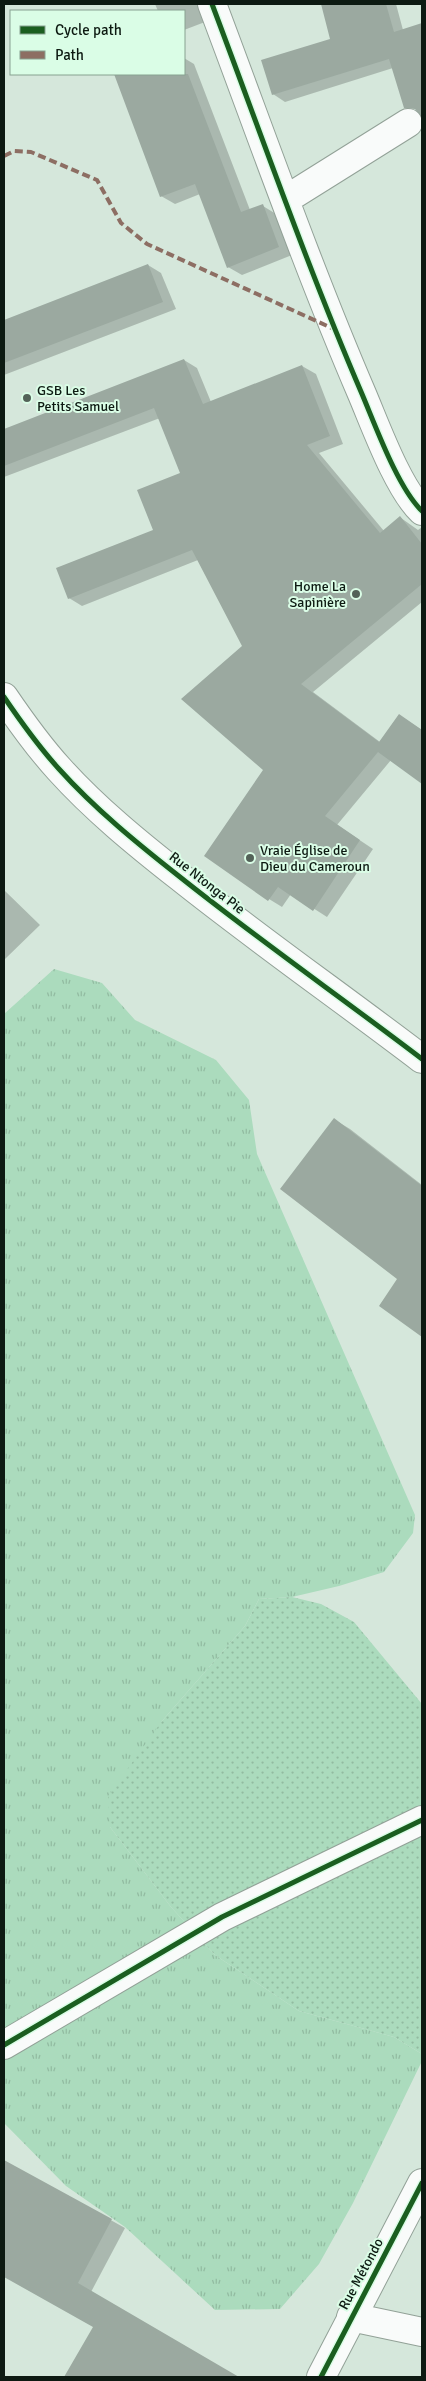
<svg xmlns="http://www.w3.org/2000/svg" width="426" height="2381" font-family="Signika,sans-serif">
<defs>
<pattern id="grass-tufts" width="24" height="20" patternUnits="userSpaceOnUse" patternTransform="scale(1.25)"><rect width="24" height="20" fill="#abdbbd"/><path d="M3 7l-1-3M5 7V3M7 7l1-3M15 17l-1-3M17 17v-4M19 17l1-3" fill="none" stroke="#92bba1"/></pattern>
<pattern id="park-dots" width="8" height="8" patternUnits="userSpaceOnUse" patternTransform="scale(1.25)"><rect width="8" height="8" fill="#abdbbd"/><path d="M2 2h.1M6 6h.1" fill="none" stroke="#92bba1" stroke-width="1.8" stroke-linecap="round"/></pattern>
</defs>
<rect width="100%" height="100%" fill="#d5e7db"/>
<path fill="url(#grass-tufts)" d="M54 969 102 983 135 1020 216 1060 249 1100 257 1154 415 1515 413 1533 384 1572 339 1586 292 1597 259 1599 245 1626 162 1721 110 1827 171 1907 215 1955 299 2011 394 2037 422 2054V2061L353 2203 319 2264 280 2309 215 2310 125 2227 66 2186 4 2123V1014Z"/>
<path fill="url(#park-dots)" d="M292 1597 321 1604 354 1622 422 1704V2054L394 2037 299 2011 215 1955 171 1907 110 1827 108 1796 162 1721 245 1626 259 1599Z"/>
<path fill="#0003" d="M155 4H199L205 22 184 30V11H158Z
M331 4H396L403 30 422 24V97L413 100 393 68 285 102 273 94 331 40 323 6Z
M184 58 194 64 250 210 263 206 276 214 292 255 242 275 228 267 200 194 175 204 161 196 118 80 135 74H184Z
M148 265 161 273 176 309 4 375V322Z
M184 360 197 368 211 402 302 366 316 374 343 444 319 453 384 531 401 518 418 530 422 527V602L313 692 380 742 399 715 422 730V782L391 760 337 825 373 849 327 917 291 894 282 907 269 899 265 770 244 646 198 560 82 606 69 598 155 531 181 474 160 418 4 477V430Z
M4 890 40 925 4 960Z
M335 1120 350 1129 422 1185 402 1213 422 1228V1335L380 1305 399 1279Z
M4 2161 125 2228 91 2292 231 2374 229 2377H65L95 2327 4 2276Z"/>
<path fill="#9ba9a0" d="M321 4H386L394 32 422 23V118L415 109 404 108 389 59 272 95 261 60 330 39Z
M114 74H188L241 212 263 204 279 247 227 268 195 184 160 197Z
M148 264 163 302 4 363V320Z
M184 359 203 404 302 365 330 436 307 445 380 533 400 516 422 544V584L301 684 379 742 399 714 422 730V784L378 752 325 816 360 840 313 911 278 887 268 901 204 856 263 770 181 699 242 646 192 550 68 599 56 568 153 530 137 490 180 473 154 408 4 466V429Z
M334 1118 422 1186V1337L379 1306 397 1279 280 1189Z
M4 2160 112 2219 78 2283 239 2377H64L93 2327 4 2277Z"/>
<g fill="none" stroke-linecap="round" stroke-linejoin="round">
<defs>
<path id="street" d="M212 4C261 134 307 266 362 394 376 427 398 488 422 511
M285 200 408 123
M4 2045 222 1917 422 1820
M351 2317 422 2332"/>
<path id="secondary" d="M4 697C21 722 39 747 59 769 95 809 138 844 180 877 259 940 342 998 422 1059
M321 2377 422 2183"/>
</defs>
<use href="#street" stroke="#92a197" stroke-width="30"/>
<use href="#secondary" stroke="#92a197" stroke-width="30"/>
<use href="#street" stroke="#f9fbfa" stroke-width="28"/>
<use href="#secondary" stroke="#f9fbfa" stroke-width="28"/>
<path stroke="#8d6e63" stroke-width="4" stroke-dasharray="8 4" stroke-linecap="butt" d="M4 156 14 151 31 152 97 180 121 223 147 244 334 329"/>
<defs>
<path id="cycleway" d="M212 4C261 134 307 266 362 394 376 427 398 488 422 511
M4 697C21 722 39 747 59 769 95 809 138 844 180 877 259 940 342 998 422 1059
M4 2045 222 1917 422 1820
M321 2377 422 2183"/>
</defs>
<use href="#cycleway" stroke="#dafde6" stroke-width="8"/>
<use href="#cycleway" stroke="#1b5e20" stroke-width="5"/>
</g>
<g fill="#536258" stroke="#dafde6" stroke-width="2">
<circle cx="27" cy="398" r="5"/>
<circle cx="356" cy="594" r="5"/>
<circle cx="250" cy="858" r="5"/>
</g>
<g text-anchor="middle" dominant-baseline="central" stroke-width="4" stroke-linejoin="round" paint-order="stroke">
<g font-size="14" fill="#0d1a12" stroke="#dafde6" text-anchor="start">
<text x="37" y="390">GSB Les<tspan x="37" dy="16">Petits Samuel</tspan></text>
<text x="346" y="586" text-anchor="end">Home La<tspan x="346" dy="16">Sapinière</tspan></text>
<text x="260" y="850">Vraie Église de<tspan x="260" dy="16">Dieu du Cameroun</tspan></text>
</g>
<g font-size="14" fill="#0d1a12" stroke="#dafde6">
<text transform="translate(207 883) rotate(38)">Rue Ntonga Pie</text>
<text transform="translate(361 2274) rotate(-62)">Rue Métondo</text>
</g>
</g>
<rect width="426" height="2381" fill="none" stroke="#0d1a12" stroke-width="10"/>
<rect x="10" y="10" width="175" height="65" fill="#dafde6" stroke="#88a291"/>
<rect x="20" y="26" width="25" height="8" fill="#1b5e20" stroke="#88a291"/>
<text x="55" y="35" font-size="15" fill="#0d1a12">Cycle path</text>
<rect x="20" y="51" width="25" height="8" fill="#8d6e63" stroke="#88a291"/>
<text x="55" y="60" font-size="15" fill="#0d1a12">Path</text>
</svg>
